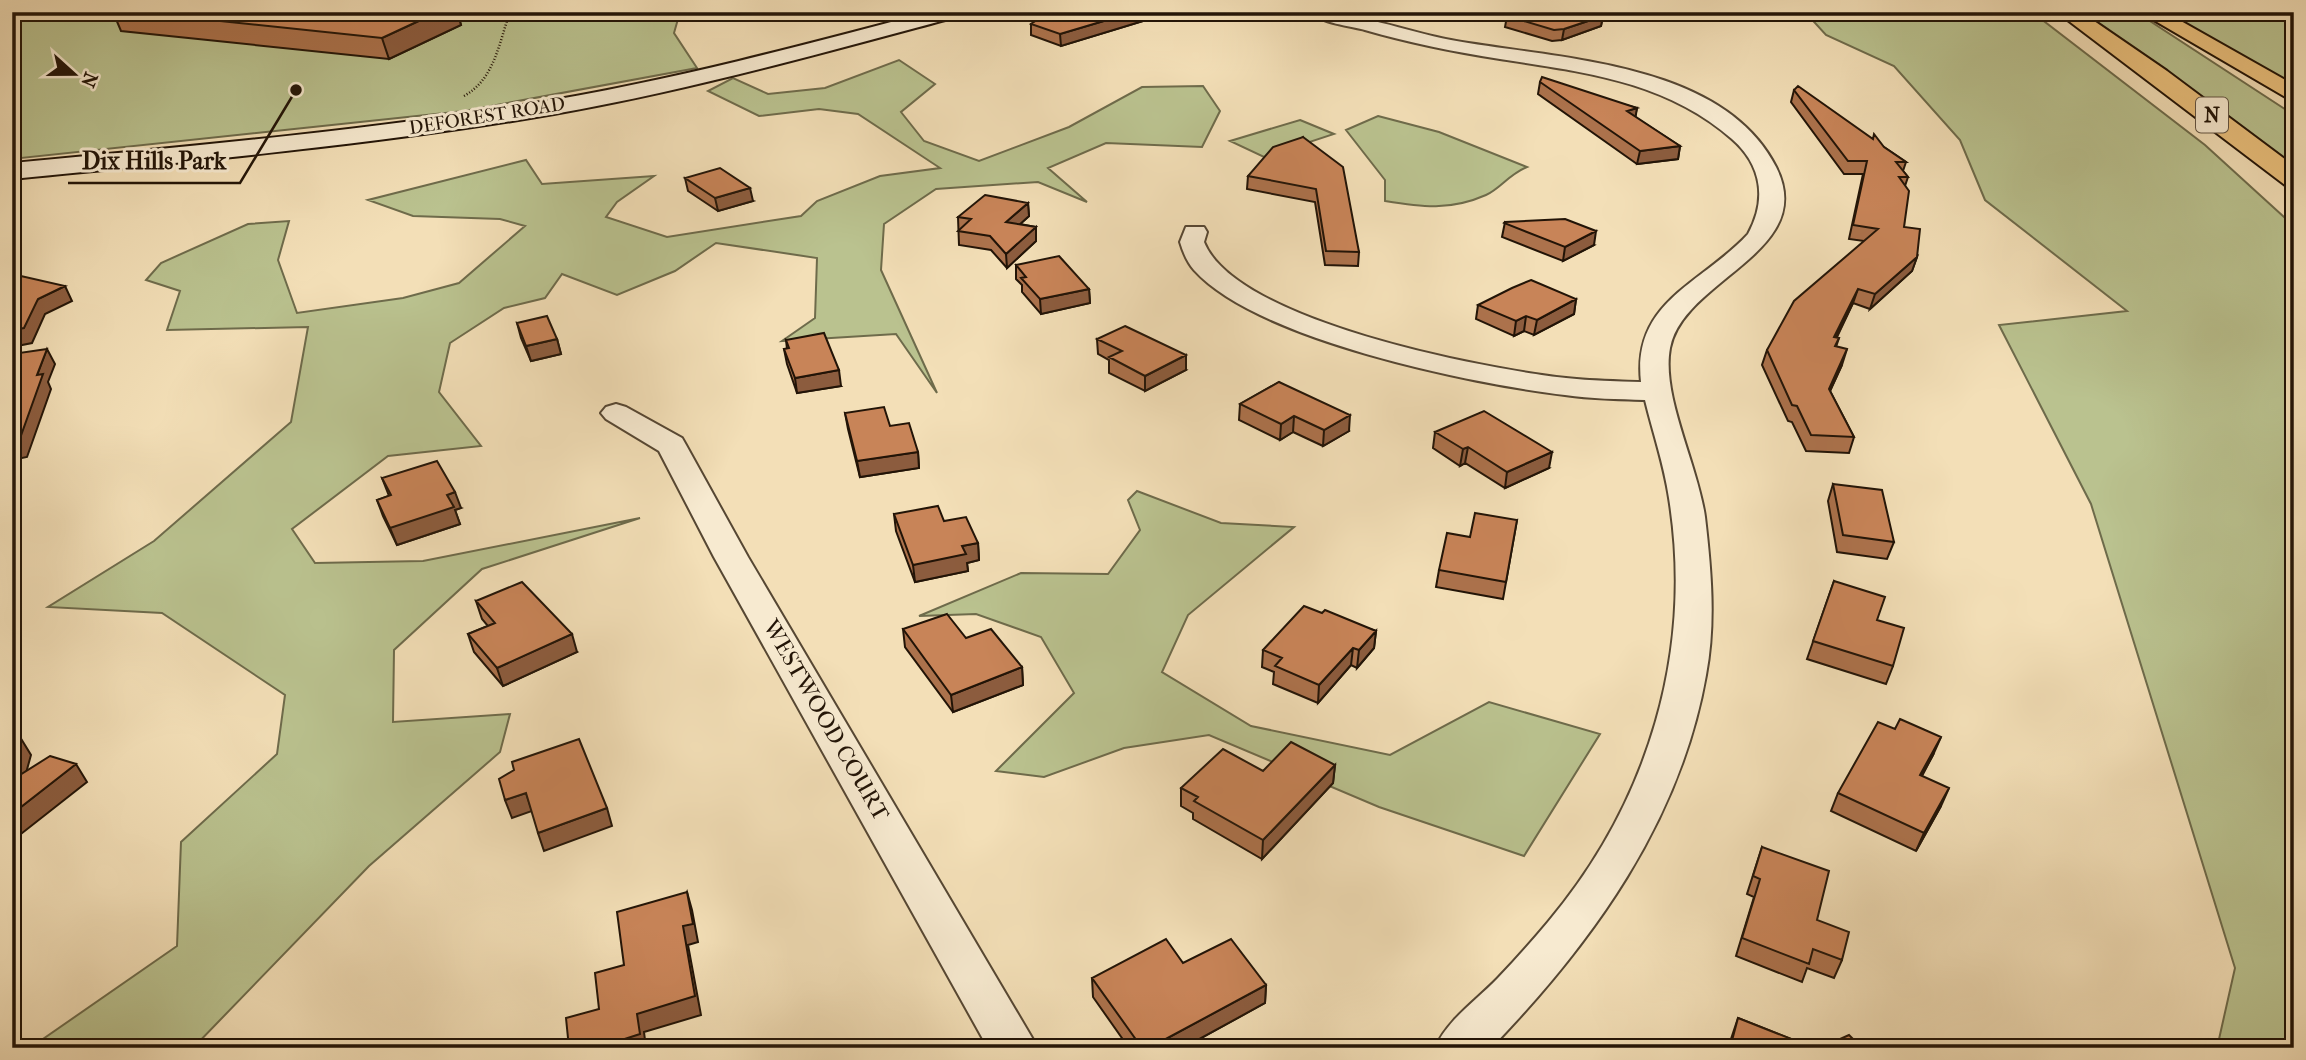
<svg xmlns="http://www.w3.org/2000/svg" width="2306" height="1060" font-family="'IM FELL French Canon',serif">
<rect width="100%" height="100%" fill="#f3dfb7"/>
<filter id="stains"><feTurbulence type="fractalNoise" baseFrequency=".00286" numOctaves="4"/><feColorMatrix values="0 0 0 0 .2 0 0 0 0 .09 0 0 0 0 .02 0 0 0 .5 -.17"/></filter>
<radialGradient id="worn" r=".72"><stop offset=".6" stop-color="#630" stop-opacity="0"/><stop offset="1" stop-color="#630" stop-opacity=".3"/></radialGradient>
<path fill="#bac28f" stroke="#6e6b4b" stroke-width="2" d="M12 12H680L674 33 697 68 464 111 12 159Z
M1805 12H2032L2205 145 2294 226V1048H2217L2235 968 2091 504 1999 325 2127 311 1985 200 1960 140 1894 66 1826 35Z
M2071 12H2136L2294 115V169Z
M2166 12H2294V85Z
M899 60 935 84 901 112 924 141 979 161 1069 127 1142 87 1203 86 1220 111 1202 147 1106 143 1048 168 1087 202 1038 182 936 189 884 224 881 270 937 393 896 334 782 341 815 318 817 258 716 243 675 271 617 295 562 274 545 298 504 308 450 343 439 392 481 446 388 456 292 529 315 563 423 561 640 518 482 569 394 650 393 722 510 714 500 752 369 866 193 1048H30L177 946 181 842 277 754 285 695 162 613 48 607 154 541 291 422 308 327 167 330 180 291 146 280 161 263 248 224 289 221 278 260 297 313 403 298 459 283 525 226 500 219 413 216 368 200 526 160 542 184 654 176 617 202 606 217 667 237 801 216 817 201 880 176 940 168 858 114 819 109 759 116 708 91 733 78 768 94 825 88Z
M1378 116 1439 132 1527 167C1508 175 1500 189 1486 195 1450 211 1422 207 1385 201V180L1346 130Z
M1300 120 1334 134 1264 157 1230 141Z
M1137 491 1221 523 1294 527 1188 615 1162 672 1251 726 1390 755 1489 702 1600 734 1524 856 1379 807 1209 735 1124 748 1044 777 996 771 1074 693 1041 637 976 614 919 616 1021 573 1108 574 1140 530 1128 500Z"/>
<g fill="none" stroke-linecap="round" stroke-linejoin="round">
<defs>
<path id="street" d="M1310 12C1358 12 1404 31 1451 40 1553 59 1722 60 1776 167 1819 252 1683 279 1670 348 1661 396 1698 465 1705 517 1711 568 1716 623 1706 675 1680 822 1593 942 1491 1048H1435C1448 1019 1477 1000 1498 978 1515 960 1532 941 1548 922 1648 803 1694 652 1669 498 1664 464 1653 433 1645 400 1618 399 1591 399 1565 395 1472 384 1257 340 1194 270 1187 262 1183 252 1180 242L1186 227H1204L1207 232 1204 242C1236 322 1485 369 1566 378 1591 381 1616 381 1641 382 1632 301 1702 284 1748 234 1767 200 1762 165 1732 139 1666 81 1584 72 1500 59 1455 52 1410 43 1365 30 1350 26 1321 23 1310 12Z
M616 404 626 407 682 438 686 445 748 557 1038 1048H988L714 557 659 451 606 419 601 413 606 407Z"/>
<path id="secondary" d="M929 12H963L960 16C826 52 691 90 554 114 375 145 193 161 12 179V163C193 146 374 130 553 100 680 78 804 45 929 12Z"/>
<path id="highway" d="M2057 12H2081L2167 71 2294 166V187L2285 185Z
M2140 12H2165L2294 85V102Z"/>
</defs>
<use href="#street" stroke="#564733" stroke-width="4"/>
<use href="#secondary" stroke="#221407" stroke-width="4"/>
<use href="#highway" stroke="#221407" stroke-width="4"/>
<path stroke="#221407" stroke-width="2.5" stroke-dasharray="1 2" stroke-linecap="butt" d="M464 96C495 79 499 42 510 12"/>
<use href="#street" fill="#f7ead0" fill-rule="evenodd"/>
<use href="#secondary" fill="#f7ead0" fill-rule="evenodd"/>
<use href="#highway" fill="#eac07c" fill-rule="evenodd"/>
</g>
<path fill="#ac724c" stroke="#221407" stroke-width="2" d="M113 12H463L464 16 459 18 461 25 389 59 121 31Z
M1166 14 1061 46 1031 35V24Z
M1507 16H1603L1601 26 1562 40 1552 41 1505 27Z
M1540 82 1637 108 1635 117 1680 146 1678 159 1637 164 1538 94Z
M1794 90 1884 147 1906 162 1903 171 1908 177 1905 186 1904 227 1917 257 1912 271 1870 309 1853 303 1837 337 1839 338 1836 347 1842 365 1830 391 1854 437 1849 453 1806 451 1792 422 1788 421 1762 365 1767 350 1864 241 1849 239 1863 174H1844L1791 102Z
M1303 137 1359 252 1358 266 1325 265 1315 202 1247 189 1248 176Z
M685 178 753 201 718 211 688 191Z
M1028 203 1029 216 1020 224 1036 227V241L1007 268 991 250 959 245 958 217Z
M1505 222 1594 245 1563 261 1502 237Z
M1016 265 1089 289 1090 303 1041 314 1022 292V285L1016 279Z
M1576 299 1574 314 1534 335 1524 331 1514 336 1476 319 1478 305Z
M517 323 557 339 561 354 531 361 521 338Z
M1097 339 1186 370 1145 391 1109 373V360L1098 354Z
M786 340 841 386 797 393 787 364 784 349H787Z
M1279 382 1349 431 1323 446 1293 432 1280 440 1239 420 1240 404Z
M845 413 890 426 918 452 919 468 860 477 848 429Z
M1435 432 1549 468 1505 488 1465 463 1460 466 1433 448Z
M382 478 461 508 455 510 460 524 397 545 383 516 377 500 389 496Z
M1833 484 1894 542 1887 559 1837 552 1828 501Z
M894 514 944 521 978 543 979 560 967 563 968 571 915 582 896 531Z
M1517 520 1503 599 1436 587 1439 570 1470 537Z
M1834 581 1877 620 1893 666 1886 684 1807 659Z
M476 601 577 652 503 686 474 652 468 634 488 626 482 619Z
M1322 613 1376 631 1374 648 1357 668 1351 665 1318 703 1273 684 1274 672 1262 667 1263 650Z
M903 629 966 638 1022 667 1023 685 953 712 905 647Z
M1933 755 1922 776 1941 806 1916 851 1831 811 1838 793Z
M1335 765 1333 783 1262 859 1193 819V813L1181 806V788Z
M1762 847 1817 920 1842 960 1834 978 1807 968 1802 982 1736 956 1754 897 1747 894Z
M1183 963 1266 985 1265 1003 1183 1048H1129L1093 997 1092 978Z
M1738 1018 1814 1048H1728Z"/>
<path fill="#8c5c3e" stroke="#221407" stroke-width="2" d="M438 12H463L464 16 459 18 461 25 389 59 382 38Z
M1134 12H1166V14L1061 46 1060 34Z
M1603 16 1601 26 1562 40 1564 29Z
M1637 108 1635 120 1627 111Z
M1680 146 1678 159 1637 164 1640 151Z
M750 188 753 201 718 211 715 198Z
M1028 203 1029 216 1007 236 1006 222Z
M1036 227V241L1007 268 1006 254Z
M1596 231 1594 245 1563 261 1565 247Z
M1917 257 1912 271 1870 309 1875 294Z
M65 286 72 301 45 314 32 343 12 347V330L38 299Z
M1089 289 1090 303 1041 314 1040 299Z
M1858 289 1853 303 1829 352 1834 337Z
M1576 299 1574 314 1534 335 1537 320Z
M1526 316 1524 331 1514 336 1516 321Z
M557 339 561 354 531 361 526 346Z
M47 349 55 364 48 382 51 389 27 457 12 460V442Z
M1847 349 1842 365 1824 404 1829 389Z
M1186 355V370L1145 391V376Z
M839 370 841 386 797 393 795 378Z
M1350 415 1349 431 1323 446 1324 430Z
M1294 416 1293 432 1280 440 1281 424Z
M1468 447 1465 463 1460 466 1463 449Z
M918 452 919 468 860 477 857 461Z
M1552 452 1549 468 1505 488 1507 472Z
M455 492 461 508 455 510 460 524 397 545 390 528 447 495Z
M978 543 979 560 967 563 968 571 915 582 913 565 962 546Z
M1376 631 1374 648 1357 668 1359 650Z
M572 634 577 652 503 686 497 668Z
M1353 648 1351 665 1318 703 1319 685Z
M1022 667 1023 685 953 712 951 695Z
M20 737 31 755 18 802 12 793V763Z
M1941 737 1933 755 1912 793 1920 775Z
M76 764 87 782 12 841V814Z
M1335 765 1333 783 1262 859 1263 840Z
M1949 788 1941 806 1916 851 1924 833Z
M526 793 532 811 512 818 505 800Z
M607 808 612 826 544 851 538 833Z
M687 892 692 910 698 942 688 945 701 1015 644 1032 646 1048H597L637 1014Z
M1266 985 1265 1003 1183 1048H1149Z"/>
<path fill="#c88458" stroke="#221407" stroke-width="2" d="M134 12H438L382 38Z
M1048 12H1134L1060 34 1031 24Z
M1519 12H1591L1603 16 1564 29 1554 30 1507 16Z
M1542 77 1637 108 1627 111 1680 146 1640 151 1540 82Z
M1798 86 1873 139 1874 134 1884 147 1906 162H1896L1908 177H1899L1909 191 1904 227 1920 229 1917 257 1875 294 1858 289 1834 337 1839 338 1835 346 1847 349 1829 389 1854 437 1811 435 1797 406 1792 405 1767 350 1794 301 1878 229 1853 225 1867 161H1848L1794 90Z
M1303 137 1343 167 1359 252 1326 251 1316 189 1248 176 1273 147Z
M720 168 750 188 715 198 685 178Z
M985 195 1028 203 1006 222 1036 227 1006 254 990 236 958 231 971 219 958 217Z
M1565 219 1596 231 1565 247 1504 223 1505 222Z
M1059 256 1089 289 1040 299 1021 278 1026 277 1016 265Z
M12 274 65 286 38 299 24 328 12 330Z
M1531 280 1576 299 1537 320 1526 316 1516 321 1478 305 1512 288Z
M547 316 557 339 526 346 517 323Z
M1125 326 1186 355 1145 376 1109 357 1122 351 1097 339Z
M824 333 839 370 795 378 784 349 789 348 786 340Z
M47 349 37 375 43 374 19 441 12 442V354Z
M1279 382 1350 415 1324 430 1294 416 1281 424 1240 404Z
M884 407 890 426 909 423 918 452 857 461 845 413Z
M1484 411 1552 452 1507 472 1468 447 1463 449 1435 432Z
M437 461 455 492 447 495 454 507 390 528 377 500 391 495 382 478Z
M1833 484 1882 490 1894 542 1843 535Z
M938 506 944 521 966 517 978 543 962 546 966 554 913 565 894 514Z
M1475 513 1517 520 1506 582 1439 570 1447 533 1470 537Z
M1834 581 1885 597 1877 620 1904 628 1893 666 1813 641Z
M522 582 572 634 497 668 468 634 495 623 476 601Z
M1304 606 1322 613 1325 610 1376 631 1359 650 1353 648 1319 685 1275 666 1282 658 1263 650Z
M947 614 966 638 991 629 1022 667 951 695 903 629Z
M1900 719 1941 737 1920 775 1949 788 1924 833 1838 793 1878 722 1895 729Z
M20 737 12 763V738Z
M579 739 607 808 538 833 526 793 505 800 499 779 514 770 512 762Z
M1291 742 1335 765 1263 840 1194 801 1198 797 1181 788 1223 749 1263 771Z
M50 756 76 764 12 814V780Z
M1762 847 1829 871 1817 920 1849 932 1842 960 1813 949 1809 964 1742 938 1760 879 1753 876Z
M687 892 693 924 683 926 695 996 637 1014 640 1034 597 1048H569L566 1018 599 1009 595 973 624 965 617 912Z
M1166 939 1183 963 1231 939 1266 985 1149 1048H1142L1092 978Z
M1738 1018 1814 1048H1730Z
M1849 1035 1862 1048H1820Z"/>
<g text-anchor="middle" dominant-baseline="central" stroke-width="6" stroke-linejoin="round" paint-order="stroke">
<g font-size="19" fill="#221407" stroke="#f7ead0">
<text transform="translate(487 116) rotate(-9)">DEFOREST ROAD</text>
</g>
<rect fill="#f7ead0" stroke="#625443" stroke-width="2" x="2196" y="97.5" width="32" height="35" rx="5"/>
<g font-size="21" font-weight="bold" fill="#221407">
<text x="2212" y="115">N</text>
</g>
<g font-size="23" fill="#221407" stroke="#f7ead0">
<text transform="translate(826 720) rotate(60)">WESTWOOD COURT</text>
</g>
</g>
<path fill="none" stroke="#221407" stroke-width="2.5" d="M296 90L240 183H68"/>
<circle fill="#221407" stroke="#f7ead0" stroke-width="2.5" cx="296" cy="90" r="7"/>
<g font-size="24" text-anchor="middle" font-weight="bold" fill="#221407" stroke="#f7ead0" stroke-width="6" stroke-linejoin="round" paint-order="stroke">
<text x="154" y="169">Dix Hills Park</text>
</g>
<rect width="2306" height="1060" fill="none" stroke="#f3dfb7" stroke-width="42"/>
<rect x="14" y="14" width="2278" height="1032" fill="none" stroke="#221407" stroke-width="3.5"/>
<rect x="21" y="21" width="2264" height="1018" fill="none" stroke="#221407" stroke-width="2"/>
<g transform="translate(74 74) rotate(111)" stroke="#f7ead0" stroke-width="5" paint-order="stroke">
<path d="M0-5L12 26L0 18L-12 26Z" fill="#221407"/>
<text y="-10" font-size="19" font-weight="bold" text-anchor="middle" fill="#221407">N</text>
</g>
<rect width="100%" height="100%" filter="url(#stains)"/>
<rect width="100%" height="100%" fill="url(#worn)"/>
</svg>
